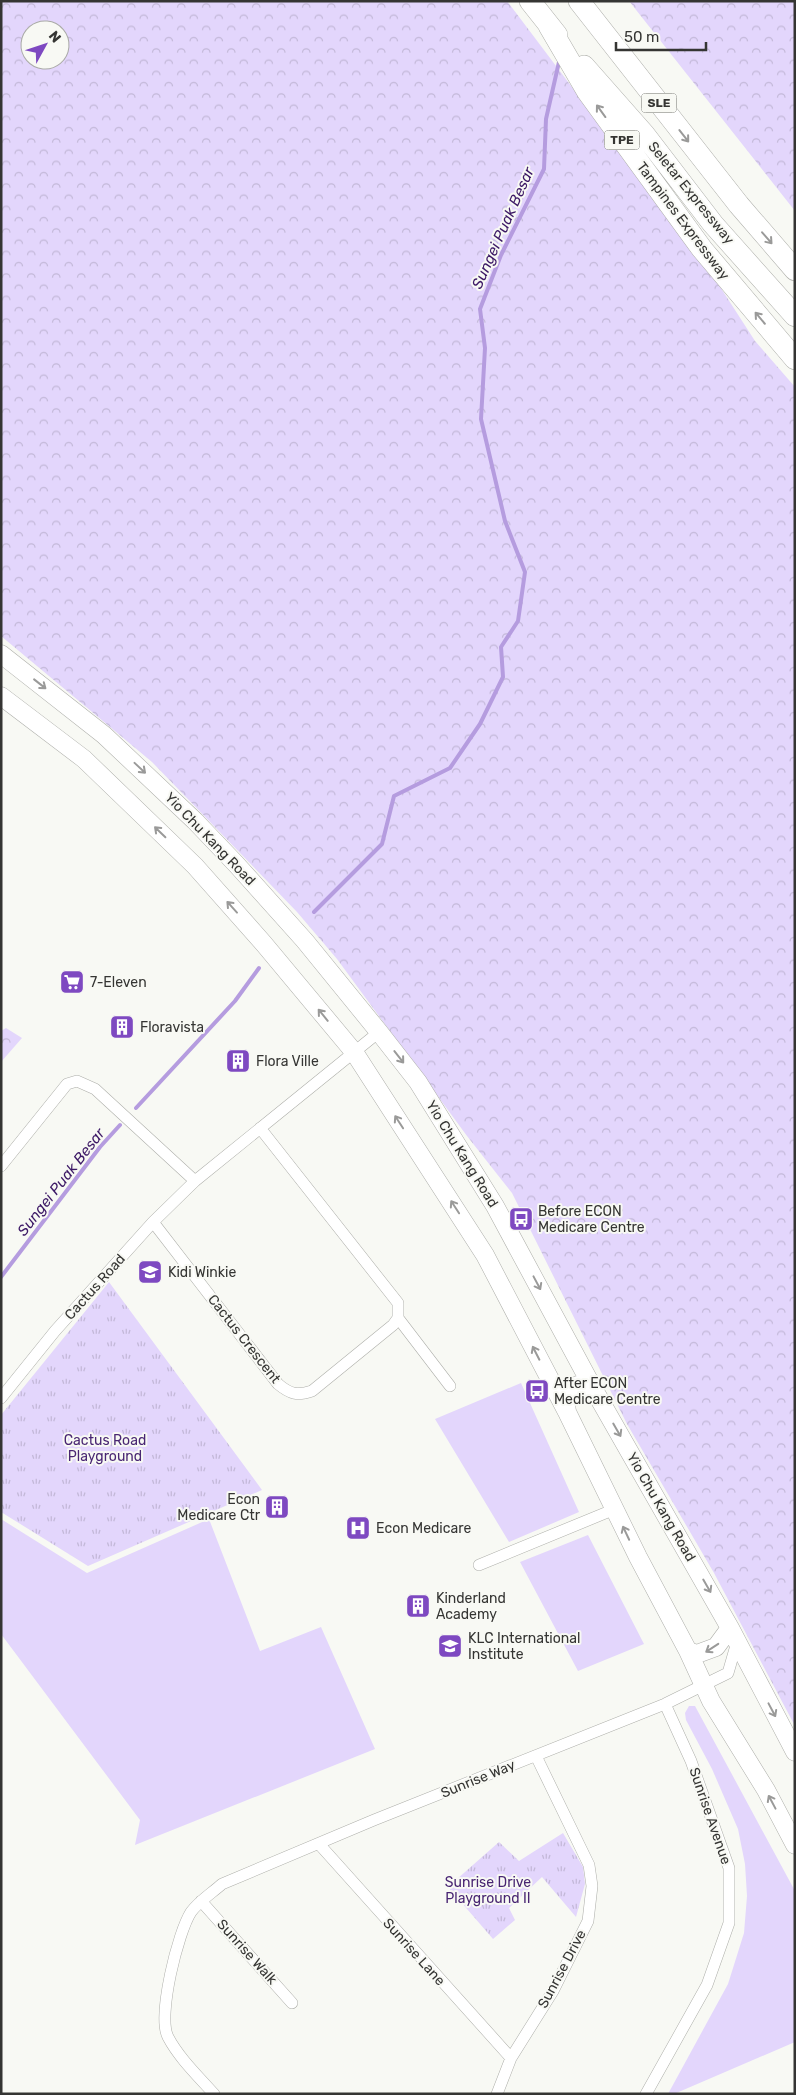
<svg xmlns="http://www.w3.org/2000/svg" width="796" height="2095" font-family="Rubik,sans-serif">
<defs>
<pattern id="forest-crowns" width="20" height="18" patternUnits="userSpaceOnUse" patternTransform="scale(1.25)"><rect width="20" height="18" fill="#e3d6fc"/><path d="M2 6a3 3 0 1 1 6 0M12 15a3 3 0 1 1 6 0" fill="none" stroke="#c3b8d8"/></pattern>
<pattern id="park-tufts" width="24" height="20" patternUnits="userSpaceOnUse" patternTransform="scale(1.25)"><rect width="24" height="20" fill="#e3d6fc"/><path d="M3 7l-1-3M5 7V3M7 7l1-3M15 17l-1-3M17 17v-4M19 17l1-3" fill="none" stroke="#c3b8d8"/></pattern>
</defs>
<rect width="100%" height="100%" fill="#f8f9f4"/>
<path fill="#e3d6fc" d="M521 1383 579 1512 509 1542 435 1419Z
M1 1519 87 1573 209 1519 260 1651 321 1627 375 1749 135 1845 140 1820 1 1634Z
M588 1535 644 1644 578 1671 520 1562Z
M689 1706H695L795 1891V2042L674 2094H668L728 1984 744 1933 747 1896 745 1864 738 1829 712 1769 686 1720 685 1713Z"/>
<path fill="url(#forest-crowns)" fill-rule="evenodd" d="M1 1H507L706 265 755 341 795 387V1726L714 1573 627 1424 512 1193 467 1136 337 959 297 912 152 762 1 636ZM30 30H60V60H30Z
M629 1H795V211Z
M6 1028 22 1038 1 1062V1031Z"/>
<path fill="url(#park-tufts)" d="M109 1282 262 1490 88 1566 1 1512V1415Z
M563 1833 583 1867 585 1884 576 1917 542 1877 509 1908 515 1920 493 1939 448 1887 499 1842 519 1861Z"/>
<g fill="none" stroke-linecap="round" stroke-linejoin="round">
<path stroke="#b59cdf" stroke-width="4" d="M314 912 382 844 394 796 450 768 480 724 503 677 501 647 518 621 525 572 505 521 481 419 485 348 480 309 501 255 544 169 546 119 559 62
M136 1108 235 1001 259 968
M1 1277 100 1147 120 1125"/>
<defs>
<path id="street" d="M1 1166 67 1084 77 1081 95 1089 195 1181
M153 1222 278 1384C290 1394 297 1396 312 1391L393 1325 398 1318V1303L260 1128
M398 1318 450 1386
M1 1398 55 1331 153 1222 195 1181 379 1032
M479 1565 615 1509
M319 1844 511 2058
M201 1901 292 2003
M214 2094C198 2076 179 2058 168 2037 157 2016 178 1932 191 1912 199 1901 212 1893 222 1884L374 1820 665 1704 728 1673 737 1642
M497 2094 511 2058 553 1991 588 1921 592 1886 589 1865 536 1756
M646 2094 707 1985 729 1923V1868L691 1761 665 1704"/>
<path id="primary" d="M1 654 104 735 195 821 236 864 305 941 379 1032 418 1082 495 1206 593 1388 730 1628 795 1752
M1 696 84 759 195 866 264 944 354 1052 485 1255 567 1412 638 1557 688 1651 711 1701 766 1790 795 1845
M567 1412C565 1398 565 1388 581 1384L593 1388
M688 1651 697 1654 716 1647 730 1628"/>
<path id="highway" d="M530 1 557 35
M579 1 739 205 795 270
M549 26 587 91 702 249 795 359
M584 66 644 134 713 224 795 316"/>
</defs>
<use href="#street" stroke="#adaea9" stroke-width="12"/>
<use href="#primary" stroke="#adaea9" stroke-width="19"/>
<use href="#highway" stroke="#adaea9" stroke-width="22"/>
<use href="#street" stroke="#fff" stroke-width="11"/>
<use href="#primary" stroke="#fff" stroke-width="18"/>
<use href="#highway" stroke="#fff" stroke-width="21"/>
</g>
<defs><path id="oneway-shaft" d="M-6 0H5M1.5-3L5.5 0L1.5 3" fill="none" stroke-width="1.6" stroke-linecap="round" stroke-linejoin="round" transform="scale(1.25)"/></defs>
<g stroke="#9a9a99">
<use href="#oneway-shaft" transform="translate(601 111) rotate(-126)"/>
<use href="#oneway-shaft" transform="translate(684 136) rotate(52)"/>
<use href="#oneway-shaft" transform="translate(767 238) rotate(49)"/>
<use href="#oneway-shaft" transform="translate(760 318) rotate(-130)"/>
<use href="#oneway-shaft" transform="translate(40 684) rotate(38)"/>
<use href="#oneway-shaft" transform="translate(140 768) rotate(43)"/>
<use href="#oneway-shaft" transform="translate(160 832) rotate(-136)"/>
<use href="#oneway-shaft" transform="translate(232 907) rotate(-132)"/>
<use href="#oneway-shaft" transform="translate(323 1015) rotate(-129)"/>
<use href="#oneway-shaft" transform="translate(399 1057) rotate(52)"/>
<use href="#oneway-shaft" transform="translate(399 1122) rotate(-123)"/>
<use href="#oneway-shaft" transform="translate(455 1207) rotate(-123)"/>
<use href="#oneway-shaft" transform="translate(537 1283) rotate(62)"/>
<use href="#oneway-shaft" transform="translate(536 1353) rotate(-117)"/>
<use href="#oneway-shaft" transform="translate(617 1430) rotate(60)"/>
<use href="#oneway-shaft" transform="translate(626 1533) rotate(-115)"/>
<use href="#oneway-shaft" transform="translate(707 1586) rotate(60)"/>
<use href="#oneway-shaft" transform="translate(712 1648) rotate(147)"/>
<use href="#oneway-shaft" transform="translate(772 1710) rotate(62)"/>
<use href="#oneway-shaft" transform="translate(772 1802) rotate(-118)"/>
</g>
<defs>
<symbol id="supermarket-square" viewBox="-11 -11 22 22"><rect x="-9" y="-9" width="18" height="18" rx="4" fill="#7e49c1" stroke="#f8f9f4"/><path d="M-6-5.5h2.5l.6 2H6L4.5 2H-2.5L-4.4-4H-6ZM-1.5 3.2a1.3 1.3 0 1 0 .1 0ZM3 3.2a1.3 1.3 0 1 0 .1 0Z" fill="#fff"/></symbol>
<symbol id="building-square" viewBox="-11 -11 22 22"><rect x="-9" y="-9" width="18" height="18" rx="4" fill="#7e49c1" stroke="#f8f9f4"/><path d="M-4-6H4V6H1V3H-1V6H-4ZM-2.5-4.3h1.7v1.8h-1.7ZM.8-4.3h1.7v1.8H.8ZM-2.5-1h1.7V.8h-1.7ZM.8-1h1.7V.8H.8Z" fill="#fff"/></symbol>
<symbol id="bus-square" viewBox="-11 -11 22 22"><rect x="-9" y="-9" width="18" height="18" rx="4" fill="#7e49c1" stroke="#f8f9f4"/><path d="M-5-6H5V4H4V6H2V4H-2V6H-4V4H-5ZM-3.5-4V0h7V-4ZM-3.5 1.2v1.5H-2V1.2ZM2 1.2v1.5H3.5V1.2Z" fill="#fff"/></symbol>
<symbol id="school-square" viewBox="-11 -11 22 22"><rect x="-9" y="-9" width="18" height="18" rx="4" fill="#7e49c1" stroke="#f8f9f4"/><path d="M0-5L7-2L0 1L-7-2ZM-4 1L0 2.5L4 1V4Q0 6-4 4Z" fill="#fff"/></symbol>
<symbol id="hospital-square" viewBox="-11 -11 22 22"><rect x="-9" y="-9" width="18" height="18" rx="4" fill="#7e49c1" stroke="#f8f9f4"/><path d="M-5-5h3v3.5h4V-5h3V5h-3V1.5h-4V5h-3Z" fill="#fff"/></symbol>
</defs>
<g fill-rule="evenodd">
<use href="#supermarket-square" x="58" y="968" width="28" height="28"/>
<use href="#building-square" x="108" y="1013" width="28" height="28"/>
<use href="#building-square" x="224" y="1047" width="28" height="28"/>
<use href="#bus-square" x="507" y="1205" width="28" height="28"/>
<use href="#school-square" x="136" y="1258" width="28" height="28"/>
<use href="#bus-square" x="523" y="1377" width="28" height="28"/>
<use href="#building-square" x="263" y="1493" width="28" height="28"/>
<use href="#hospital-square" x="344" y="1514" width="28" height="28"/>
<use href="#building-square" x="404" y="1592" width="28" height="28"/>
<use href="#school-square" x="436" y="1632" width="28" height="28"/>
</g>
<g text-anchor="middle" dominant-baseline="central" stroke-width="4" stroke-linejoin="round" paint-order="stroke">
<g fill="#f8f9f4" stroke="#70706d" stroke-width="1">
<rect x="641.5" y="93.5" width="35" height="19" rx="4"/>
<rect x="604.5" y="130.5" width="35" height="19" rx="4"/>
</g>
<g font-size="12" font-weight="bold" fill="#353533">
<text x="659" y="103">SLE</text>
<text x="622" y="140">TPE</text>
</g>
<g font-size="14" fill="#353533" stroke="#f8f9f4">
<text transform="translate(691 193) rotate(51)">Seletar Expressway</text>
<text transform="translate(683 221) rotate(53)">Tampines Expressway</text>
<text transform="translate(210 839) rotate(46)">Yio Chu Kang Road</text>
<text transform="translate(462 1154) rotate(58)">Yio Chu Kang Road</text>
<text transform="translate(95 1287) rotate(-48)">Cactus Road</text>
<text transform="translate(244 1339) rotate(52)">Cactus Crescent</text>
<text transform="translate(661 1507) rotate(60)">Yio Chu Kang Road</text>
<text transform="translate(478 1779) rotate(-22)">Sunrise Way</text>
<text transform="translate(710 1816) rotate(71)">Sunrise Avenue</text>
<text transform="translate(247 1952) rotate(48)">Sunrise Walk</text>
<text transform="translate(414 1952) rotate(48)">Sunrise Lane</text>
<text transform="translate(562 1969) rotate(-62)">Sunrise Drive</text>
</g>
<g font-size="14" fill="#353533" stroke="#f8f9f4" text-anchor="start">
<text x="90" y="982">7-Eleven</text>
<text x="140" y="1027">Floravista</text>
<text x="256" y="1061">Flora Ville</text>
<text x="538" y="1211">Before ECON<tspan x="538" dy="16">Medicare Centre</tspan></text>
<text x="168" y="1272">Kidi Winkie</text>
<text x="554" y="1383">After ECON<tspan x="554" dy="16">Medicare Centre</tspan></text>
<text x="260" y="1499" text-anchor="end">Econ<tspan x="260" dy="16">Medicare Ctr</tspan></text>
<text x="376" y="1528">Econ Medicare</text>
<text x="436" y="1598">Kinderland<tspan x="436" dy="16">Academy</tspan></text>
<text x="468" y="1638">KLC International<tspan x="468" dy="16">Institute</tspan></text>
</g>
<g font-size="14" fill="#492673" stroke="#f8f9f4">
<text x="105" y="1440">Cactus Road<tspan x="105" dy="16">Playground</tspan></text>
<text x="488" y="1882">Sunrise Drive<tspan x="488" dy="16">Playground II</tspan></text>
</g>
<g font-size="15" font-style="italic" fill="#3d1966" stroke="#f8f9f4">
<text transform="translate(503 228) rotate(-66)">Sungei Puak Besar</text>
<text transform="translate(61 1182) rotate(-52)">Sungei Puak Besar</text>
</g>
</g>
<rect width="796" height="2095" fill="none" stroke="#353533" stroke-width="5"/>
<g transform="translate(45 45) rotate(50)"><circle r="24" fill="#f8f9f4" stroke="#aaaba7"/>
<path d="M0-4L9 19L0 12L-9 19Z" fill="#7e49c1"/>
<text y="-8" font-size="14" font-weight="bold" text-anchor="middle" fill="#353533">N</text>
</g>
<path d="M616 42v8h90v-8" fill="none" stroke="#353533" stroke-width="2.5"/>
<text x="624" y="42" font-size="15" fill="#353533" stroke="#f8f9f4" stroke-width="4" paint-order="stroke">50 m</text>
</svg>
